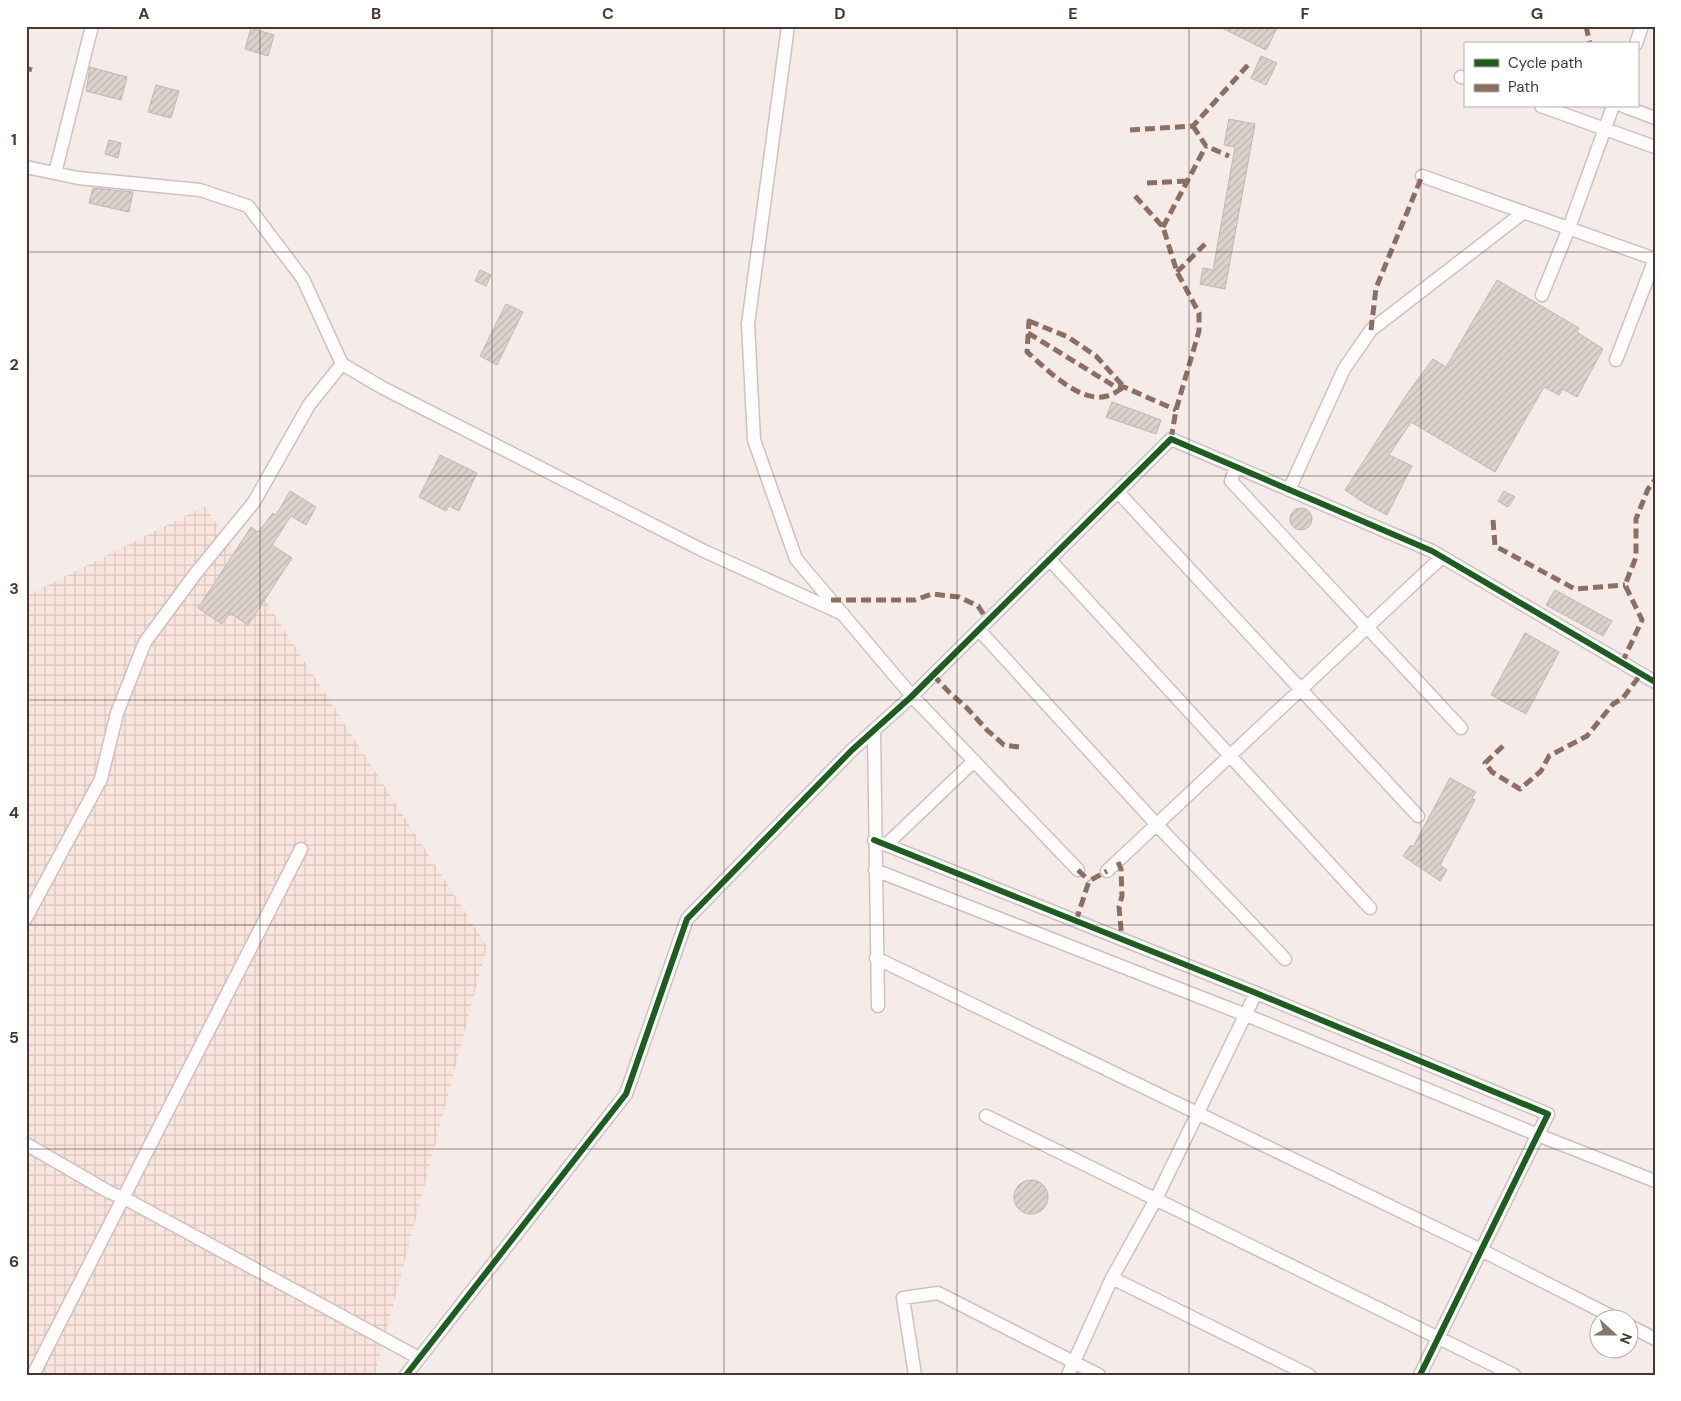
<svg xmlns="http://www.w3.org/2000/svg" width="1681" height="1401" font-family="'DM Sans',sans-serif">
<defs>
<pattern id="industrial-grid" width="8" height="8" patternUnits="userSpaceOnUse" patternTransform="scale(1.25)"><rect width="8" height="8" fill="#f9e5dd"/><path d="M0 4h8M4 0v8" fill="none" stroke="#d7c5be"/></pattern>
<pattern id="building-hatch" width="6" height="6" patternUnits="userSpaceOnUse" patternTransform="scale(1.25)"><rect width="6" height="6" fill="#ddd2ce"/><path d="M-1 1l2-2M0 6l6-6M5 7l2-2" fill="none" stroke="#bfb5b1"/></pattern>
</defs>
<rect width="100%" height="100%" fill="#f5ece9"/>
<path fill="url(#industrial-grid)" d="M205 506 487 946 375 1375H26V596Z"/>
<path fill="url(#building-hatch)" stroke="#c1b6b1" d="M1218 26H1278L1266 50Z
M251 28 274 35 268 56 245 49Z
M1261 56 1277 63 1266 85 1251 78Z
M90 67 127 77 121 100 86 91Z
M156 85 179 91 171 118 148 112Z
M1229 119 1255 124 1225 289 1200 284 1203 268 1213 270 1235 147 1224 145Z
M109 140 121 143 118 158 105 154Z
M93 188 133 192 129 212 89 203Z
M480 270 491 275 486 286 475 281Z
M1497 280 1579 328 1577 332 1603 349 1577 397 1563 389 1559 395 1544 387 1495 472 1411 422 1389 455 1412 466 1387 515 1363 502 1345 490 1407 394 1433 359 1446 367Z
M506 304 523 312 497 365 480 356Z
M1112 402 1161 420 1156 434 1106 417Z
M440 455 477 473 459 511 449 506 446 511 419 497Z
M290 491 316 507 306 525 291 516 272 545 292 558 248 625 230 613 222 624 198 608 251 527 258 532 273 513 276 515Z
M1504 491 1515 497 1508 507 1498 501Z
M1290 519a11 11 0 1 1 22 0a11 11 0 1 1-22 0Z
M1555 590 1612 621 1603 636 1546 605Z
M1525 633 1559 652 1526 714 1491 695Z
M1450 778 1476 792 1472 798 1475 800 1440 865 1447 870 1440 881 1403 856 1411 845 1413 847Z
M1014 1197a17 17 0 1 1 34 0a17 17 0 1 1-34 0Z"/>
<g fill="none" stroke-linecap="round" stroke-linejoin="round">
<defs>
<path id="street" d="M788 26 748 324 754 440 796 559 912 696 1078 870
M1636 44 1642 26
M1461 77 1465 78
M1541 106 1655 147
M1623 106 1655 118
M26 167 78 178 200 190 248 206 303 279 342 364 383 388 704 551 843 614
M55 173 92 26
M1422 176 1655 259
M1542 295 1569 228 1613 106
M1616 360 1655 259
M1236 467 1231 481 1461 728
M1289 490 1344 369 1371 330 1524 212
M1118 492 1418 816
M1050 560 1370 908
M979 630 1157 825 1285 959
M874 731 878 1006
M874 840 1256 993 1548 1114 1420 1375
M886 845 974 761
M875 870 1246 1015 1538 1135 1655 1181
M1107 871 1442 557
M26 918 101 779 117 713 145 642 196 573 254 502 309 405 342 364
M876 958 1481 1250 1615 1318
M986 1116 1514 1375
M26 1144 109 1192 124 1198 419 1358
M1112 1278 1309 1375
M1628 1325 1655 1339
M33 1375 301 849
M406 1375 626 1094 687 919 852 750 912 696 1171 439 1432 551 1655 682
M915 1375 903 1298 938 1293 1099 1375
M1068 1375 1112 1278 1156 1199 1256 993"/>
</defs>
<use href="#street" stroke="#cdc2bf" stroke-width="15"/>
<use href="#street" stroke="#fefcfc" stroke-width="12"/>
<path stroke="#8d6e63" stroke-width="5" stroke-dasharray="10 5" stroke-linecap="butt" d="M1586 26 1590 44
M26 68 32 70
M1193 126 1206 146 1229 156
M1130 130 1193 126 1248 65
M1147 183 1188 181
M1135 196 1163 227 1177 272 1199 313V331L1176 410 1171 439
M1163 227 1206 146
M1177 272 1205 244
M1029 321 1068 337 1096 356 1124 387C1119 390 1113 395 1107 396 1079 404 1046 368 1027 352Z
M1371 330 1376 288 1422 176
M1028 333 1114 386 1124 387 1176 410
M1493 520 1495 546 1575 589 1625 585
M831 600H915L932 594 959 597 978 606 988 621
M1622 663 1642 620 1625 585 1636 557V519L1648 489 1655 480
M933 675 949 692 967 708 987 730 1004 745 1019 747
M1503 746 1485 763 1492 772 1520 789 1541 771 1549 756 1587 736 1613 704 1623 698 1641 674
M1118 862 1121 869 1122 896 1119 907 1122 940
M1078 870 1089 881
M1076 921 1089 881 1107 871"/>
<defs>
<path id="cycleway" d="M874 840 1256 993 1548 1114 1420 1375
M406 1375 626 1094 687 919 852 750 912 696 1171 439 1432 551 1655 682"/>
</defs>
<use href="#cycleway" stroke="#fff" stroke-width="9"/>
<use href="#cycleway" stroke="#1b5e20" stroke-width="6"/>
</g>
<path fill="none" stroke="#473831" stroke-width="1" stroke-opacity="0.55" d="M260 26V1375M492 26V1375M724 26V1375M957 26V1375M1189 26V1375M1421 26V1375M26 252H1655M26 476H1655M26 700H1655M26 925H1655M26 1149H1655"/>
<rect width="1681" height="1401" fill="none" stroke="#ffffff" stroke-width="55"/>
<rect x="1464" y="42" width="175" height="65" fill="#ffffff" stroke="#b5afad"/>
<rect x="1474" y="59" width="25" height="8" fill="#1b5e20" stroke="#b5afad"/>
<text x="1508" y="68" font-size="15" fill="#473831">Cycle path</text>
<rect x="1474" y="84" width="25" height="8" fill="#8d6e63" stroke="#b5afad"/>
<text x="1508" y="92" font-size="15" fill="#473831">Path</text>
<g transform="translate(1614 1334) rotate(111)"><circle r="24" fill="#ffffff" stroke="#b5afad"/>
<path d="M0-4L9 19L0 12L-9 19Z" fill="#847771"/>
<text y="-8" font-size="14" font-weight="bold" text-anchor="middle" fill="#473831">N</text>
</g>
<rect x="28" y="28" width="1626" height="1346" fill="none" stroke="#473831" stroke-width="2"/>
<g font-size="16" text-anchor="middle" font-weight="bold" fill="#473831">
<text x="144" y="19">A</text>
<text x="376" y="19">B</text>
<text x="608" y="19">C</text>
<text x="840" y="19">D</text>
<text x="1073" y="19">E</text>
<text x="1305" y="19">F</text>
<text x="1537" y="19">G</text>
<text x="14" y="145">1</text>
<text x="14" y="370">2</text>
<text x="14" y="594">3</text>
<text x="14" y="818">4</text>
<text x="14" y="1043">5</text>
<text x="14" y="1267">6</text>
</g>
</svg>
